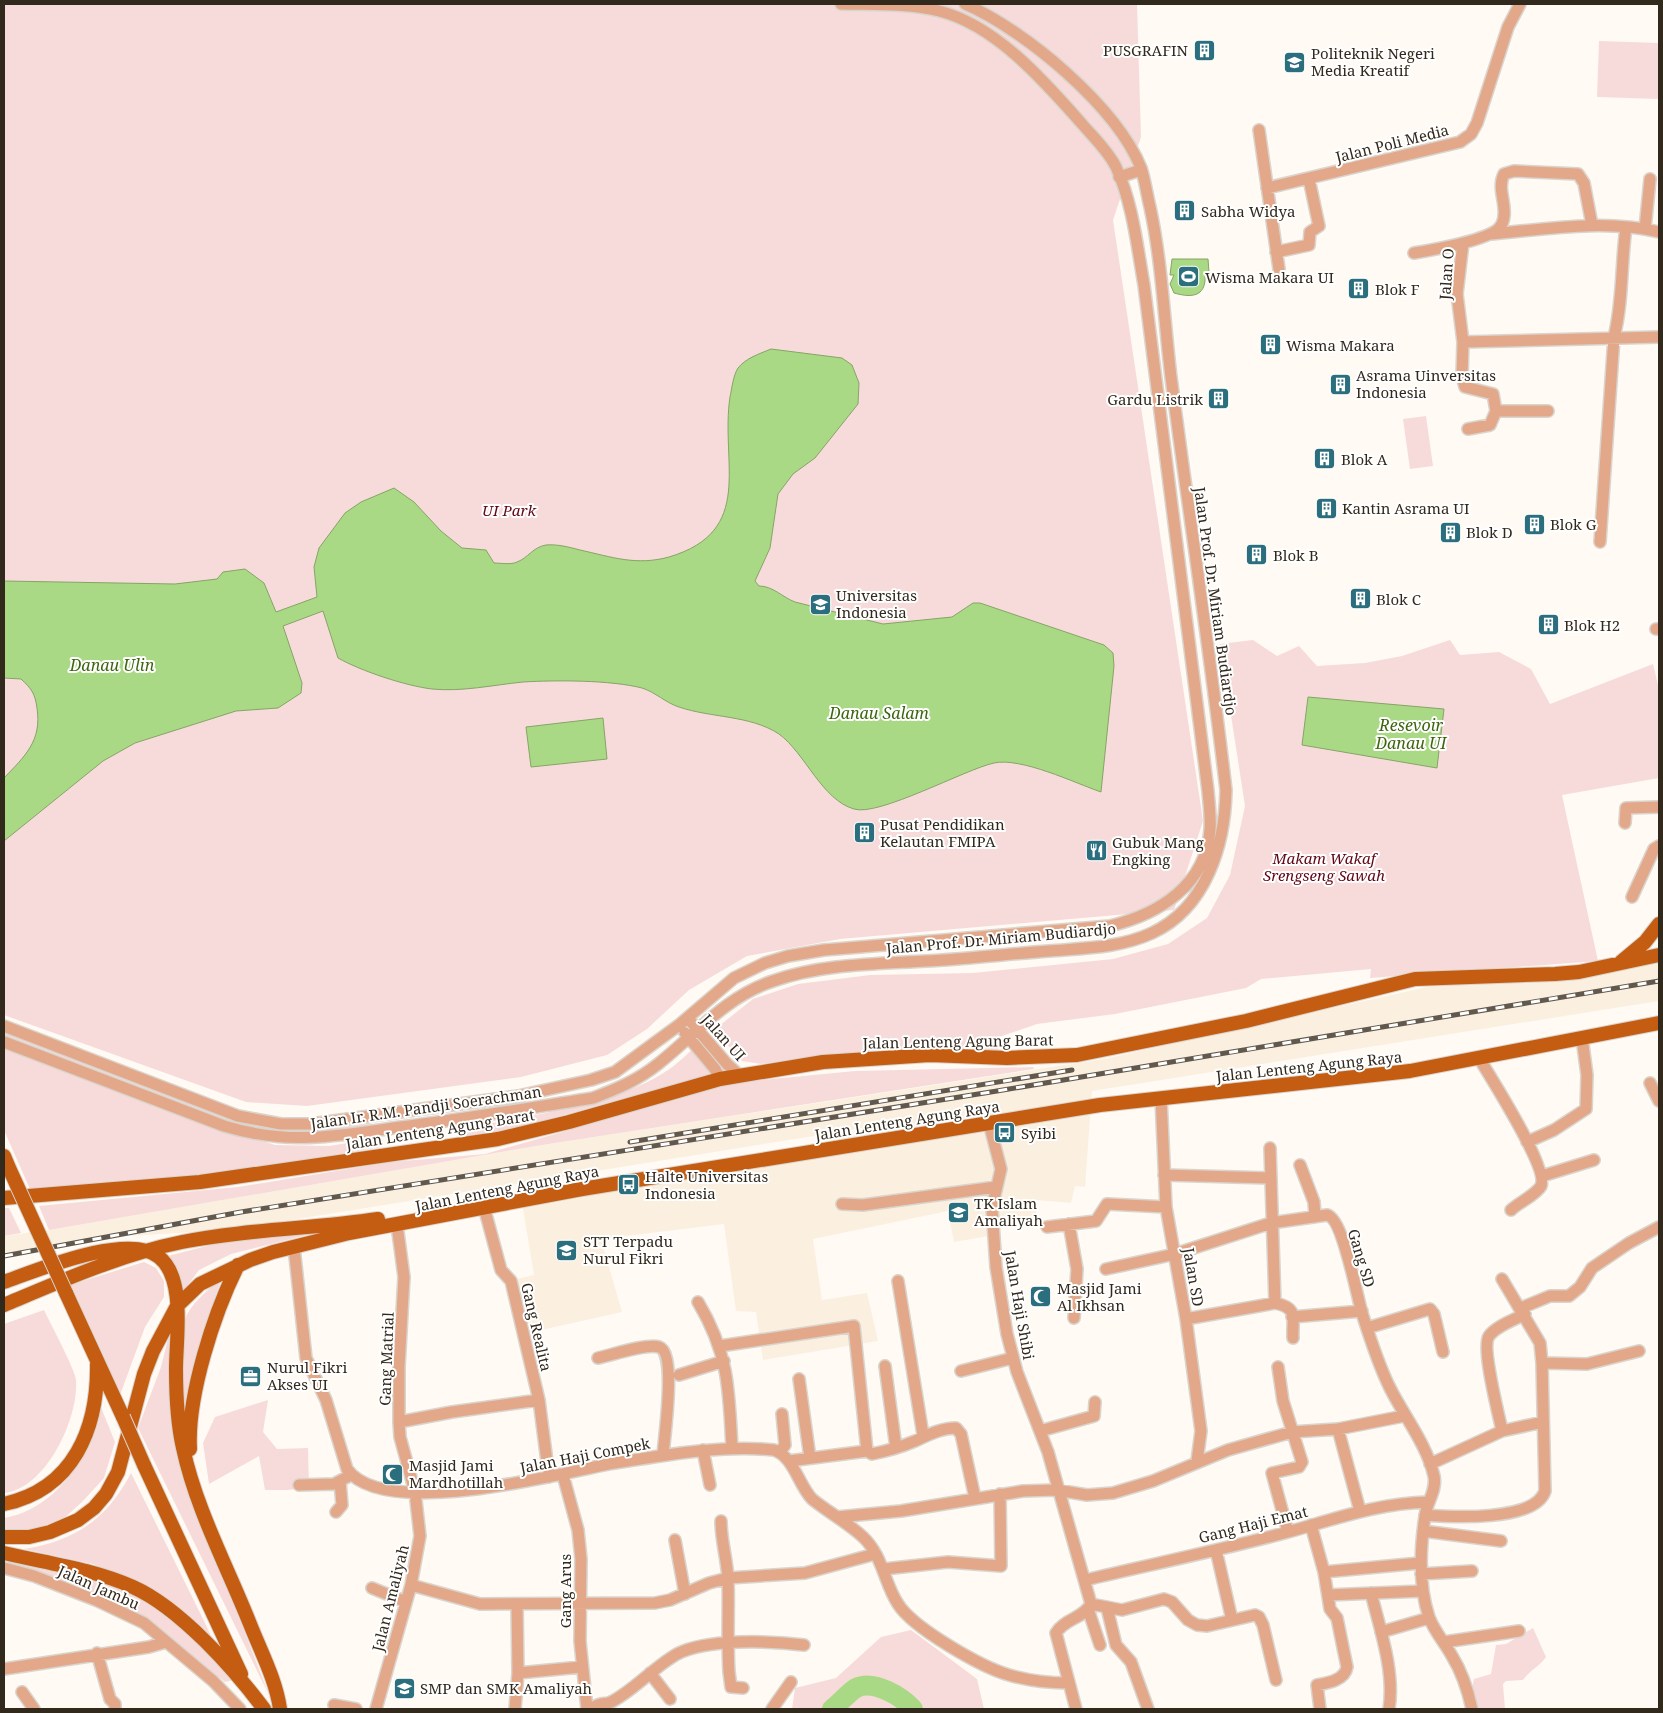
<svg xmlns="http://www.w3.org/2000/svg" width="1663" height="1713" font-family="'Noto Serif',serif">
<rect width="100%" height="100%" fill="#fffaf4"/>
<path fill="#fbf0e0" d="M1659 962V1001L1092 1091 1085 1187 1075 1186 1071 1203 1036 1200V1218L1000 1223V1234L954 1242 948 1211 813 1239 822 1300 867 1293 878 1341 763 1360 756 1312 736 1311 724 1224 601 1239 622 1312 528 1333 513 1280 534 1275 522 1203 753 1168 876 1126 229 1230 94 1238 4 1256V1236L49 1230 536 1146 1104 1059 1427 987 1580 976Z"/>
<path fill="#f7dbda" d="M4 4H1137L1141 137 1113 220 1203 821 1174 910 840 939 747 956 689 990 647 1029 607 1055 521 1077 307 1106 246 1102 4 1015Z
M1599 41 1659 43V99L1597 97Z
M1426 416 1433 466 1410 469 1403 419Z
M1253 640 1277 656 1299 646 1317 666 1365 663 1402 656 1450 640 1460 655 1499 652 1531 669 1550 704 1653 664 1659 689V778L1562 795 1598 961 1370 978 1371 969 1261 979 1246 988 1115 1014 1037 1024 996 1038 999 1053 945 1050 846 1053 761 1064 742 1061 714 1030 753 999 798 984 870 975 973 973 1113 959 1168 944 1207 918 1230 875 1245 806 1220 644Z
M4 1031 170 1095 302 1129 371 1121 372 1126 330 1133 278 1134 236 1126 4 1038Z
M4 1042 206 1123 275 1145 329 1146 378 1138 381 1147 288 1163 232 1175 33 1196 4 1130Z
M694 1048 709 1067V1075L509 1130 462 1136 459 1129C523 1116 618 1106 671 1068 679 1062 686 1055 694 1048Z
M1033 1067 1034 1069 536 1146 49 1230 39 1206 238 1187 391 1162 485 1154 569 1130 644 1103 742 1082 855 1071Z
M4 1208H9L21 1233 4 1236Z
M342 1226 231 1254 199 1270 181 1294 175 1264 168 1256 222 1242Z
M144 1262 156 1268 164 1281V1297L145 1327 120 1395 70 1285Z
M222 1277 193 1366 183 1415C183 1390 178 1338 186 1317 192 1302 211 1288 222 1277Z
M44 1310C50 1323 75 1369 76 1380 79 1418 46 1489 4 1493V1324Z
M169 1335 172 1432 181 1468 269 1695 138 1428 161 1367Z
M268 1400 263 1432 277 1449 308 1448 309 1487 288 1490H265L259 1456 209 1484 203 1443 215 1417Z
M100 1405 115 1442 104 1478 82 1502 62 1520 30 1530H4V1518C41 1512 70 1482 86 1449 93 1436 96 1420 100 1405Z
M131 1473 204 1621 213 1640 152 1592 93 1564 24 1549C75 1541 107 1519 131 1473Z
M4 1558C60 1572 117 1581 165 1613 187 1627 215 1661 234 1680L225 1682 155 1626 116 1603 4 1564Z
M1533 1628 1546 1657C1540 1666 1530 1670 1523 1680L1506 1681 1503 1684 1505 1709H1475L1471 1692 1474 1679 1491 1674 1496 1645 1506 1644Z
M911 1630 977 1679 984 1709H792L795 1688 836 1678 881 1637Z"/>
<path fill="#aad985" stroke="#86a466" d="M1172 259H1208L1209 272H1205C1207 295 1195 299 1174 293L1170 284 1174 275H1170Z
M771 349 842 358 852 365 859 383 858 404 815 458 793 474 778 494 770 548 755 581 759 586C773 586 782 597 795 602L883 624 952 617 973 603H980L1104 645 1113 653 1114 666 1101 792C1075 783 1021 757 994 763 966 769 878 817 854 809 822 800 805 753 779 734 750 715 711 718 679 707 666 703 655 692 642 688 611 680 556 680 523 682 493 685 462 692 432 689 406 686 361 671 338 658L323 611 283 626 302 683 301 693 278 708 236 711 135 743 103 761 4 841V778C25 756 42 741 37 708 35 694 32 689 21 679L4 678V581L175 584 217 579 223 572 245 569 264 583 276 612 317 597 314 567 319 548 345 513 361 502 394 488 414 502 441 531 462 548 486 550 494 563C501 563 511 565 517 562 528 558 533 547 546 545 557 544 569 547 580 550 612 557 636 566 669 557 756 531 720 463 730 397 732 388 733 376 738 368 746 358 759 354 771 349Z
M1308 697 1444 709 1437 768 1302 745Z
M603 718 607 759 531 767 526 727Z"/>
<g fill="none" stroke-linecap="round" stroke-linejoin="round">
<path stroke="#aad985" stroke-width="20" d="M832 1709C840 1703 848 1693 856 1688 874 1679 902 1697 913 1709"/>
<defs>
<path id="minor" d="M1259 130 1279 269
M1119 177 1141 170
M1267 188 1460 142 1471 134 1477 123 1508 27 1520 4
M1645 229 1650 179
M1491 234C1547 229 1604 219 1659 232
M1463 243 1457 294 1463 342 1462 376 1465 387 1493 394 1496 411 1490 425 1468 429
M1276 252 1309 245 1310 232 1319 226 1309 179
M1414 253C1432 250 1490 240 1500 227 1502 225 1504 219 1504 216 1506 202 1497 188 1504 174L1514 171 1578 174 1584 183 1592 225
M1463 342 1659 337
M1496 411H1548
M1600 542 1614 337C1623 302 1621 263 1626 227
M1656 629H1659
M1625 823 1626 808 1659 807
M1632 897 1654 849 1659 846
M692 1023 727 1064 739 1075
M4 1026 238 1116 281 1124H311L518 1096 591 1080 615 1072 649 1047 679 1025 734 978 765 963 788 956 824 950 1110 926C1159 914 1206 885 1210 830 1211 817 1209 804 1208 791L1144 285C1137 246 1133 204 1116 167 1108 151 1095 139 1083 125 1046 83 996 25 939 11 908 3 872 5 841 4
M685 1033 715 1069 720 1079
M4 1042 224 1126C291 1146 334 1136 401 1127 465 1119 529 1108 593 1098 617 1089 638 1080 658 1064 696 1034 725 997 773 981 821 964 875 964 926 961 967 959 1008 954 1049 951 1084 948 1120 948 1152 933 1206 908 1225 845 1226 790 1210 652 1189 514 1171 377 1164 320 1162 262 1150 207 1147 195 1145 180 1141 168 1116 106 1025 30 965 4
M1479 1058C1491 1078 1549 1169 1541 1186 1536 1195 1518 1203 1511 1210
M1650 1083 1659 1101
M1161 1098 1166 1207 1186 1319 1201 1431 1197 1461
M989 1123 1001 1169 992 1208 996 1267 1007 1334 1017 1372 1048 1452 1091 1604C1084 1618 1064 1619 1056 1633L1076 1709
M1527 1142 1554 1130 1586 1109 1587 1075 1582 1038
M1270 1148 1275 1303
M1300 1165 1314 1202 1315 1217
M1164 1175 1270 1178
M1542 1176 1594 1160
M842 1204 863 1205 996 1187
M484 1207 501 1270 511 1281 539 1400 549 1477
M1069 1224 1077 1269 1074 1318
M1047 1227 1096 1221 1107 1204 1166 1207
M294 1247 306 1358 326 1400 347 1469C382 1519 552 1476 604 1465 623 1461 642 1459 660 1456 698 1450 737 1446 774 1450 794 1457 798 1484 812 1499 828 1512 848 1523 863 1537 883 1556 884 1583 898 1604 913 1628 981 1667 1009 1675 1026 1680 1050 1683 1069 1683
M1106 1269 1175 1254 1271 1223 1327 1215C1343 1218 1357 1297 1362 1313 1370 1338 1378 1364 1390 1388 1404 1416 1427 1445 1434 1476 1437 1490 1427 1502 1425 1516 1420 1549 1418 1584 1429 1617 1434 1631 1445 1643 1452 1656 1462 1672 1468 1691 1472 1709
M898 1281 923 1435
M698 1302C729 1354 729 1390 732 1449
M1521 1308 1550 1296H1569L1580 1287 1592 1268 1629 1243 1659 1227
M1292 1317 1362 1311
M1186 1319 1275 1303C1299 1308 1292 1318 1293 1338
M1367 1328 1430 1309 1434 1314 1443 1352
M720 1346 854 1326 867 1451
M598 1358C612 1355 647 1343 659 1347 677 1352 664 1439 663 1455
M1542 1363 1587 1364 1639 1351
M885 1366 896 1448
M1278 1367 1283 1401 1302 1462 1299 1467 1272 1473 1288 1532
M961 1371 1013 1358
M679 1375 724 1361
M799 1379 810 1458
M399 1422 452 1412 539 1400
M1338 1429 1360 1511
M1040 1431 1094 1416 1095 1402
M1502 1431C1499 1415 1481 1347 1489 1336 1496 1326 1514 1320 1525 1314
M703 1450 710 1485
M780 1452 785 1445 782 1414
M789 1461 867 1451 872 1454C887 1451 901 1447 915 1441 928 1435 941 1428 956 1428L961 1434 975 1498
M1430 1464 1502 1431 1543 1422
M563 1475 578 1530 581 1559 580 1641 587 1709
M299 1485 334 1484 351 1475
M336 1512 342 1505 340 1481
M1425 1515C1451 1517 1535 1522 1545 1491L1542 1363 1540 1343 1502 1279
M837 1517 901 1511 1023 1491 1057 1490 1087 1495 1113 1493 1153 1481 1228 1450 1292 1432 1338 1429 1404 1416
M721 1521C721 1541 727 1559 728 1579 729 1610 727 1641 729 1672L731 1687 743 1688
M1311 1525 1324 1572 1330 1609 1337 1618 1347 1667C1345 1680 1328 1683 1317 1685L1320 1709
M1423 1531 1501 1541
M675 1540 685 1594
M1216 1550 1232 1620
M4 1568 34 1576 98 1601 144 1623 213 1681 240 1709
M884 1569 948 1562 1001 1566 1000 1494
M1324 1572 1420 1563
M1421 1574 1472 1571
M1085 1580C1153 1564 1221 1550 1288 1532 1335 1519 1379 1503 1428 1502
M411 1585 480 1604 655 1603 670 1600 709 1583 728 1578 805 1573 875 1554
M372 1588 406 1602
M1371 1593C1380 1629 1395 1672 1389 1709
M1328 1595 1423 1591
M1091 1604 1122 1610 1164 1599 1172 1602 1188 1620 1197 1625 1207 1626 1255 1615 1259 1617 1263 1625 1276 1680
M1107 1608 1116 1645 1131 1662 1148 1709
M1088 1609 1100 1645
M1381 1632 1429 1618
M1444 1642 1519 1631
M97 1653 110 1699 115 1704V1709
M4 1669 149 1647 166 1642
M518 1673 581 1667
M650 1673 670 1699
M22 1692 34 1709
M334 1705 356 1709
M376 1709 411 1585 420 1536 415 1492 400 1437 399 1422V1367L404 1277 397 1225
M515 1709 518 1673 517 1605
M591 1709C603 1700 603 1706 611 1702 633 1691 654 1667 677 1654 708 1638 770 1641 804 1645
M772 1709 791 1682"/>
<path id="major" d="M1621 962 1645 942 1659 924
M4 1156 9 1168
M4 1198 200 1182 498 1139 569 1122 720 1079 823 1062 930 1055 1007 1058 1077 1055 1246 1021 1415 979 1555 974 1579 972 1659 955
M4 1282C38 1270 128 1232 159 1257 186 1278 176 1338 176 1369 176 1395 177 1422 183 1448 196 1509 227 1566 250 1624 261 1652 276 1680 280 1709
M66 1293 123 1417
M4 1305C61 1281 122 1254 182 1242 247 1229 313 1229 378 1219
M190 1449C187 1396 214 1313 238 1265
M144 1465 241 1674
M4 1504C74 1489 98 1428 97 1364
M4 1537H29L50 1532 78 1520 94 1508 106 1494 118 1472 144 1374 153 1351 177 1306 200 1284 250 1260 273 1252 349 1233 582 1189 1100 1105 1410 1071 1659 1023
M4 1553C46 1563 93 1569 133 1587 180 1608 234 1669 264 1709"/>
</defs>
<use href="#minor" stroke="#dad4cd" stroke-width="14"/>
<use href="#major" stroke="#dad4cd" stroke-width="16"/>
<use href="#minor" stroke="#e3a889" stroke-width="11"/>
<use href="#major" stroke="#c45c12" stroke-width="14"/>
<defs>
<path id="rail" d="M630 1142 1072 1070
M4 1256 241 1212 997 1091 1659 981"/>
</defs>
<use href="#rail" stroke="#61594e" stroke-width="5"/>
<use href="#rail" stroke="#fff" stroke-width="3" stroke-dasharray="9" stroke-linecap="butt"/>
<defs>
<path id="major-bridge" d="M9 1168 66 1293
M123 1417 144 1465"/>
</defs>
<use href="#major-bridge" stroke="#dad4cd" stroke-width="16" stroke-linecap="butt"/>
<use href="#major-bridge" stroke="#c45c12" stroke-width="14"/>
</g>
<defs>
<symbol id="building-square" viewBox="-11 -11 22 22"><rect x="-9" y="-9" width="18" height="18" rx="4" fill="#2b6f7f" stroke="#fff"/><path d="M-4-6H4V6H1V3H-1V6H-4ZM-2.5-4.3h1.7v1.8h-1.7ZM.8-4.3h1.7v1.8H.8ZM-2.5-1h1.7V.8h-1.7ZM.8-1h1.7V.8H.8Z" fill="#fff"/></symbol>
<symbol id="university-square" viewBox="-11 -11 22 22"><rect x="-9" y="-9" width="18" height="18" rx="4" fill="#2b6f7f" stroke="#fff"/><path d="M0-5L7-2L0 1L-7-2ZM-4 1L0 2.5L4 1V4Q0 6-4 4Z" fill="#fff"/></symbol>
<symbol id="stadium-square" viewBox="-11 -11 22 22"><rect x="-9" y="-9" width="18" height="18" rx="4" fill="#2b6f7f" stroke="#fff"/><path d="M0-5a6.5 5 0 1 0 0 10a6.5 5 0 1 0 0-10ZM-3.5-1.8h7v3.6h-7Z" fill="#fff"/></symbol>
<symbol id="restaurant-square" viewBox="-11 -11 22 22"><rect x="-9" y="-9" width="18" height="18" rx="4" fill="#2b6f7f" stroke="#fff"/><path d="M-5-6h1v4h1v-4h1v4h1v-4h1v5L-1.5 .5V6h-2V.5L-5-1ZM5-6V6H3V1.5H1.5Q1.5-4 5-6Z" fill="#fff"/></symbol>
<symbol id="bus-square" viewBox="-11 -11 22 22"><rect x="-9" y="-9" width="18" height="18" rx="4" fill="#2b6f7f" stroke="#fff"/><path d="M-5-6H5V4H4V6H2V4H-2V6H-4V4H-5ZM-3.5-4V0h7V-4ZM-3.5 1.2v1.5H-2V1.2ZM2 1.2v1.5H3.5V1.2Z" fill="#fff"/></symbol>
<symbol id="school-square" viewBox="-11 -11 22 22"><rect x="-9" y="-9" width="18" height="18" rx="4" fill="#2b6f7f" stroke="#fff"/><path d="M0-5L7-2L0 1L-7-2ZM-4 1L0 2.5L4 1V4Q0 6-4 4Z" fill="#fff"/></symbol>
<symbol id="mosque-square" viewBox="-11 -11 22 22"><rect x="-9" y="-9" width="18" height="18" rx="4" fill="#2b6f7f" stroke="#fff"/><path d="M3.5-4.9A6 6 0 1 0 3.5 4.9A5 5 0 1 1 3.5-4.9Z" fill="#fff"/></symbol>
<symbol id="office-square" viewBox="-11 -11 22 22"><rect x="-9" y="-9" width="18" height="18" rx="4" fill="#2b6f7f" stroke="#fff"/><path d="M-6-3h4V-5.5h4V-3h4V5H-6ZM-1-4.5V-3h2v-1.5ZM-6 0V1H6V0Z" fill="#fff"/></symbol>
</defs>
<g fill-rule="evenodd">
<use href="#building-square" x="1192" y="38" width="25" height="25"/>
<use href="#university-square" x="1282" y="50" width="25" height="25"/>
<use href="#building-square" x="1172" y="198" width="25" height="25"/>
<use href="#stadium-square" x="1176" y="264" width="25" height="25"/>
<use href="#building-square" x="1346" y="276" width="25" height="25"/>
<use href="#building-square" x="1258" y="332" width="25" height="25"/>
<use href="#building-square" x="1328" y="372" width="25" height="25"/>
<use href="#building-square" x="1206" y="386" width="25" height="25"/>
<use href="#building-square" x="1312" y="446" width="25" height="25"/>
<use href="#building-square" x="1314" y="496" width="25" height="25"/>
<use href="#building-square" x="1522" y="512" width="25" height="25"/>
<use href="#building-square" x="1438" y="520" width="25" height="25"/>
<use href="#building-square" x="1244" y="542" width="25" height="25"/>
<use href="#building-square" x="1348" y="586" width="25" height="25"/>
<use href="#university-square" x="808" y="592" width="25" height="25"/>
<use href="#building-square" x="1536" y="612" width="25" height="25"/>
<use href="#building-square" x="852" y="820" width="25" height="25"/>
<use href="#restaurant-square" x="1084" y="838" width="25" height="25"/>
<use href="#bus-square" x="992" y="1120" width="25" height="25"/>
<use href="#bus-square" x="616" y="1172" width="25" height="25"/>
<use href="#school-square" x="946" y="1200" width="25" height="25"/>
<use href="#university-square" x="554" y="1238" width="25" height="25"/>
<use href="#mosque-square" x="1028" y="1284" width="25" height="25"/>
<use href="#office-square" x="238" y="1364" width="25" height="25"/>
<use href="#mosque-square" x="380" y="1462" width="25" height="25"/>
<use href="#school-square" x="392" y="1676" width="25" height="25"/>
</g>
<g text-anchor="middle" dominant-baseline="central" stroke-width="4" stroke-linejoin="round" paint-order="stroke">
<g font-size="15" fill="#32291d" stroke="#fff" text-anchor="start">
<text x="1188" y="50" text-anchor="end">PUSGRAFIN</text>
<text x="1311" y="53">Politeknik Negeri<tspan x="1311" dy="17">Media Kreatif</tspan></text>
<text x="1201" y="211">Sabha Widya</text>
<text x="1205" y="277">Wisma Makara UI</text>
<text x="1375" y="289">Blok F</text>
<text x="1286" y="345">Wisma Makara</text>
<text x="1356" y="375">Asrama Uinversitas<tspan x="1356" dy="17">Indonesia</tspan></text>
<text x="1203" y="399" text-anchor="end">Gardu Listrik</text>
<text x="1341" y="459">Blok A</text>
<text x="1342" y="508">Kantin Asrama UI</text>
<text x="1550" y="524">Blok G</text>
<text x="1466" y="532">Blok D</text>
<text x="1273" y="555">Blok B</text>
<text x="836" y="595">Universitas<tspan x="836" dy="17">Indonesia</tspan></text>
<text x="1376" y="599">Blok C</text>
<text x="1564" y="625">Blok H2</text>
<text x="880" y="824">Pusat Pendidikan<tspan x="880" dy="17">Kelautan FMIPA</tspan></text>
<text x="1112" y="842">Gubuk Mang<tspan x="1112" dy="17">Engking</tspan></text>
<text x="1021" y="1133">Syibi</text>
<text x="645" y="1176">Halte Universitas<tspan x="645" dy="17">Indonesia</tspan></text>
<text x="974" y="1203">TK Islam<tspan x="974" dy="17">Amaliyah</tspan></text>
<text x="583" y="1241">STT Terpadu<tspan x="583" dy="17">Nurul Fikri</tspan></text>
<text x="1057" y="1288">Masjid Jami<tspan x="1057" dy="17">Al Ikhsan</tspan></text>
<text x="267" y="1367">Nurul Fikri<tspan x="267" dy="17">Akses UI</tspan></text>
<text x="409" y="1465">Masjid Jami<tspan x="409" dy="17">Mardhotillah</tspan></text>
<text x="420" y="1688">SMP dan SMK Amaliyah</text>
</g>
<g font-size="15" fill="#32291d" stroke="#fff">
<text transform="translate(1392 143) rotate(-14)">Jalan Poli Media</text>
<text transform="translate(1446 274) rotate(-86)">Jalan O</text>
<text transform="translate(1216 601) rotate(82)">Jalan Prof. Dr. Miriam Budiardjo</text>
<text transform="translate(1001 938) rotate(-5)">Jalan Prof. Dr. Miriam Budiardjo</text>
<text transform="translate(724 1037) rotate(48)">Jalan UI</text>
<text transform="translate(958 1041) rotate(-1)">Jalan Lenteng Agung Barat</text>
<text transform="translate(1309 1066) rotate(-6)">Jalan Lenteng Agung Raya</text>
<text transform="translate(426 1107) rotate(-8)">Jalan Ir. R.M. Pandji Soerachman</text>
<text transform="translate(907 1120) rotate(-9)">Jalan Lenteng Agung Raya</text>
<text transform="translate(440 1129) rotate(-9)">Jalan Lenteng Agung Barat</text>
<text transform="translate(507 1188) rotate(-11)">Jalan Lenteng Agung Raya</text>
<text transform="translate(1362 1258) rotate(73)">Gang SD</text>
<text transform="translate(1194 1277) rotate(80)">Jalan SD</text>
<text transform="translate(1020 1305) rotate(80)">Jalan Haji Shibi</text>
<text transform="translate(537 1327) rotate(77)">Gang Realita</text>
<text transform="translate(386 1359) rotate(-88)">Gang Matrial</text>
<text transform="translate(585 1455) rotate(-11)">Jalan Haji Compek</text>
<text transform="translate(1253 1524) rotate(-14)">Gang Haji Emat</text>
<text transform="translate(99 1587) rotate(24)">Jalan Jambu</text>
<text transform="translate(565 1591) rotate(-90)">Gang Arus</text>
<text transform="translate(390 1598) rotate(-76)">Jalan Amaliyah</text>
</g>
<g font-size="15" font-style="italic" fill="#610615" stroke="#fff">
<text x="509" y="510">UI Park</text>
<text x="1324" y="858">Makam Wakaf<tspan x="1324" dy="17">Srengseng Sawah</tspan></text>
</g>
<g font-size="16" font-style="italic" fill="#3c650d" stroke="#fff">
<text x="112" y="665">Danau Ulin</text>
<text x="879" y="713">Danau Salam</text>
<text x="1411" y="725">Resevoir<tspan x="1411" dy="18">Danau UI</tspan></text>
</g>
</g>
<rect width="1663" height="1713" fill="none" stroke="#32291d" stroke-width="10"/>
</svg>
